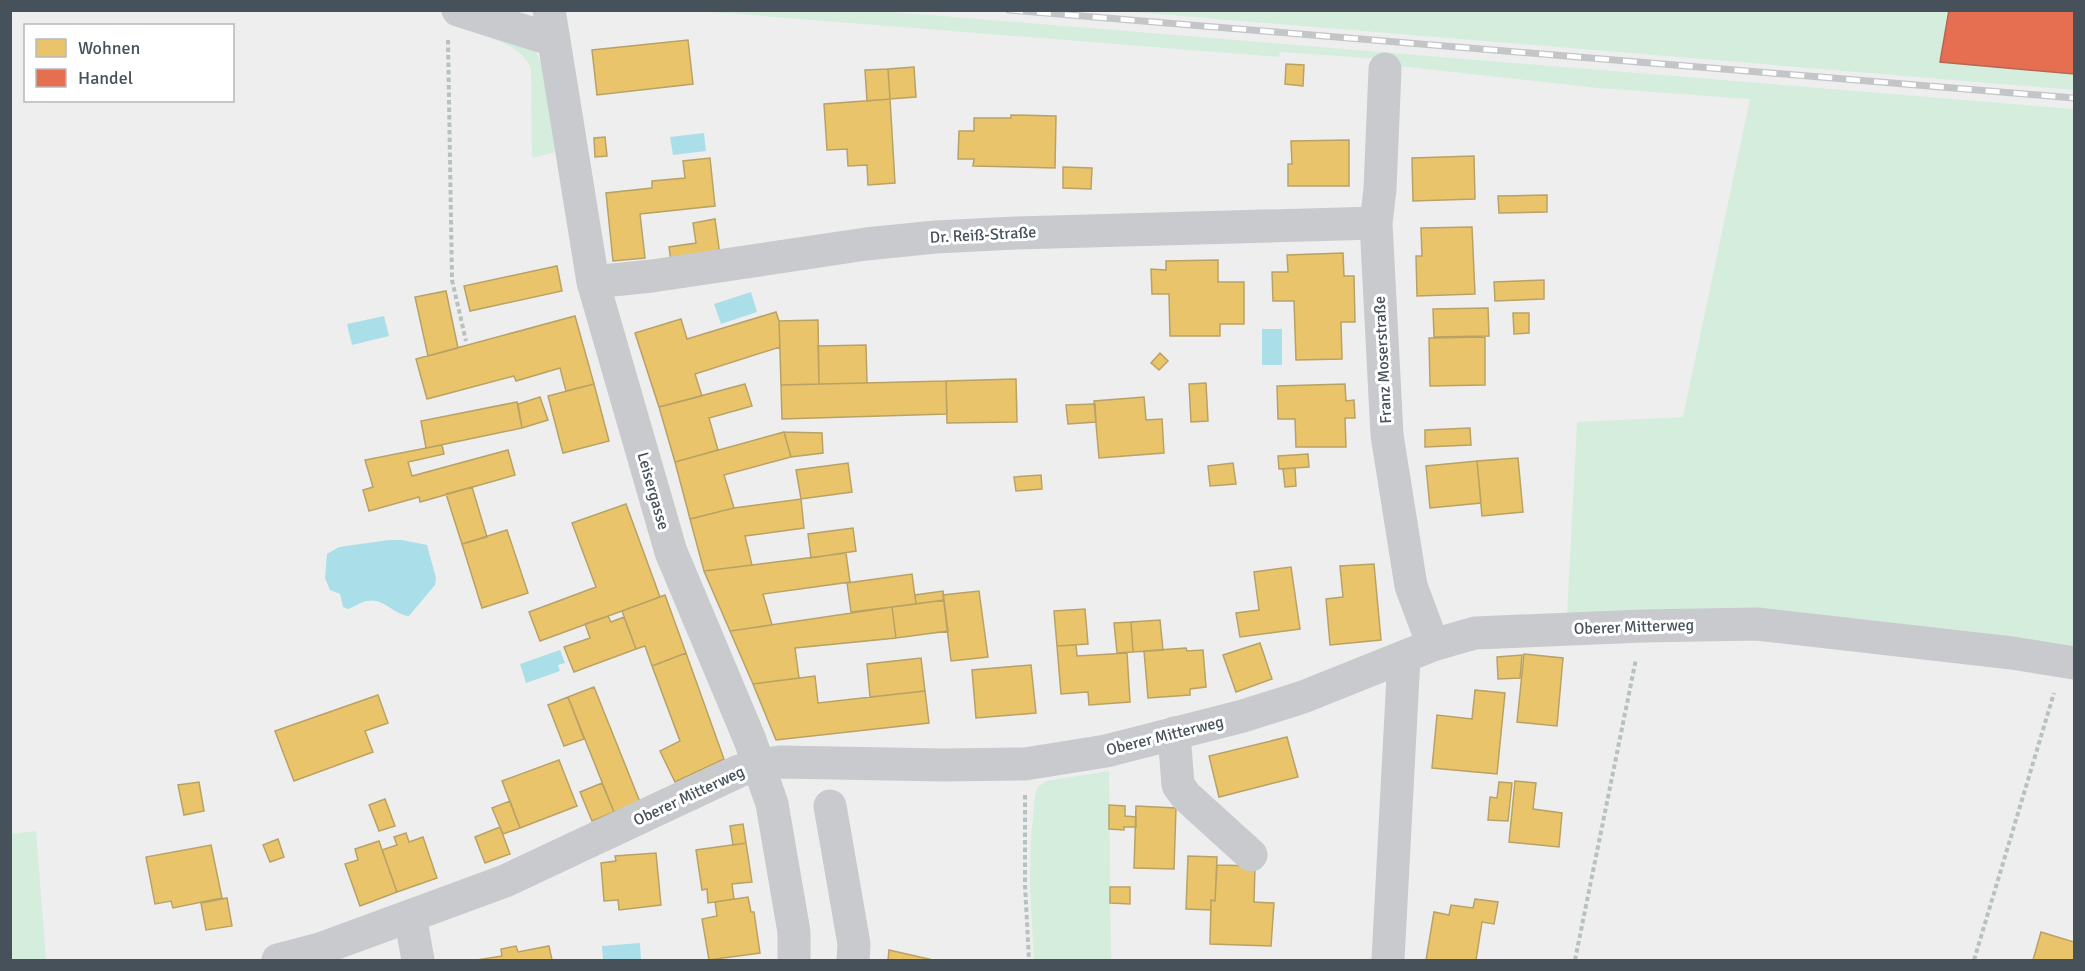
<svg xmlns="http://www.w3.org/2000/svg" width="2085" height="971" font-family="Signika,sans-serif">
<rect width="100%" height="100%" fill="#efeeee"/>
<path fill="#d4eddc" d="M700 11H882L2074 109V649L1567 617 1577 422 1683 417 1750 99 1598 88 1398 66V60L1280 52 1279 57Z
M1122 11H1949L1940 62 2074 74V90Z
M469 26C482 30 519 37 528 44 550 58 551 126 555 152L532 158 531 70C523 44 488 38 464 29Z
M1109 771 1111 960H1034L1030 885 1031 838 1035 795 1038 787 1046 781Z
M36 831 46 960H11V834Z"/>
<path fill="#aadfe9" d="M704 133 706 151 673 155 670 137Z
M751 292 757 312 721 324 714 304Z
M384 316 389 336 352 345 347 324Z
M1262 329H1282V365H1262Z
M389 540H402L427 545 436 578 435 585 409 616C393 614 383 597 367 601 360 602 355 607 348 609L343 607 340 594 330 590 325 578 327 554 339 547Z
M560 650 565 663 558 665 560 671 526 683 520 664Z
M640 943 641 960H603L602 946Z"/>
<path fill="#e9c46a" stroke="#b8a265" stroke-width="1.5" d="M688 40 693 84 597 95 592 50Z
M1286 64 1304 65 1303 86 1285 84Z
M914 67 916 97 890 99 888 69Z
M888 69 890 99 867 101 865 70Z
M890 99 895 183 868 185 867 165 848 166 847 149 827 150 824 104Z
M1011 115 1056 116 1055 168 973 166 974 159H958L959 131H974V118H1011Z
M605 137 607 156 595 157 594 138Z
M1349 140V186H1288V164H1292L1291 141Z
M1474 156 1475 199 1413 201 1412 158Z
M710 158 715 206 640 214 645 258 613 261 606 193 652 188V181L685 178 683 161Z
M1063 167 1092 168 1091 189 1063 188Z
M1547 195V212L1499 213 1498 196Z
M715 219 720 255 671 262 669 247 696 243 693 223Z
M1472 227 1475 294 1417 296 1416 256H1422L1421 228Z
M1343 253 1344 276H1354L1355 322H1341L1342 359 1296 360 1294 301H1273L1272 272H1288L1287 255Z
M1218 260V282H1244V324H1220V336H1170L1169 294H1152L1151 269 1166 270V261Z
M557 266 562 291 470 311 464 286Z
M1544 280V299L1495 301 1494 282Z
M446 291 458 348 428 356 415 297Z
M1488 308 1489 336 1434 337 1433 309Z
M776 312 779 321 780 347 695 374 702 396 659 407 635 333 681 319 687 339Z
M1513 313H1529V333L1514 334Z
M575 316 594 384 566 391 560 368 516 381 514 376 427 399 416 359Z
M818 320 819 384 781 385 779 321Z
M1485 337V385L1430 386 1429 338Z
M866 345 867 383 819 384 818 346Z
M1160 353 1168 361 1159 370 1151 363Z
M1016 379 1017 422 947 423 946 381Z
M946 381 947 414 782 419 781 385Z
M1206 383 1208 421 1191 422 1189 384Z
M594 384 609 441 563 453 548 396Z
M745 384 752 406 709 418 718 450 675 462 659 407Z
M1345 384 1346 401 1354 400 1355 418H1345L1346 447H1296L1295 419H1278L1277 386Z
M540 397 548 420 522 428 518 404Z
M1144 397 1146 420 1162 419 1164 453 1099 458 1094 401Z
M517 402 522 428 426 448 421 421Z
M1095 404 1096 422 1068 424 1066 405Z
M1470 428 1471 445 1425 447V430Z
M784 432 791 457 724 475 734 508 690 519 675 462Z
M784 432 822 433 823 453 791 457Z
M442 445 444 454 408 462 412 476 508 450 515 475 420 502 419 497 369 511 363 490 373 487 365 460Z
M1308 454 1309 467 1279 469 1278 456Z
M1518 458 1523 512 1482 516 1477 461Z
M1477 461 1481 503 1430 508 1426 466Z
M848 463 852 492 801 499 796 470Z
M1233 463 1236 484 1210 486 1208 466Z
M1295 468 1296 486 1285 487 1283 469Z
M1041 475 1042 489 1016 491 1014 477Z
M472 487 487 537 462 544 446 494Z
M801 499 804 528 745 536 752 565 704 571 690 519 734 508Z
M626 504 660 597 540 641 529 612 596 587 572 523Z
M853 528 856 551 811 558 808 534Z
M507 530 528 593 482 608 462 544Z
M846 553 850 582 763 594 772 625 730 631 704 571Z
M1374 564 1381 640 1330 645 1326 599 1343 597 1340 566Z
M1291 567 1300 629 1240 637 1236 613 1259 610 1254 572Z
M912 574 916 604 851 612 847 583Z
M943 591 944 600 916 604 915 595Z
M979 591 988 657 951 661 943 595Z
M665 595 686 653 652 666 645 646 636 649 622 611Z
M944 600 948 631 896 638 892 607Z
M892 607 896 638 795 648 799 678 753 684 730 631Z
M1085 609 1088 644 1057 646 1054 611Z
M608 616 611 622 624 617 636 649 574 672 564 647 590 638 585 624Z
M1160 620 1163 650 1133 652 1131 622Z
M1131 622 1133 652 1117 653 1114 623Z
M1260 643 1272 679 1236 692 1223 655Z
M1076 645 1077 656 1127 653 1130 702 1089 705 1088 692 1061 694 1057 646Z
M1186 648 1187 651 1203 650 1206 687 1190 689V695L1148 698 1144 651Z
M686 653 724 759 675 782 660 751 680 741 652 666Z
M1524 654 1563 658 1557 726 1517 722Z
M1522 655 1520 678 1498 679 1497 657Z
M921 658 925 691 870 697 867 664Z
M1031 665 1036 713 976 718 972 670Z
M815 676 818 703 925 691 929 723 776 740 753 684Z
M594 687 640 802 614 812 568 697Z
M1475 690 1505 693 1497 774 1432 768 1437 715 1472 719Z
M378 695 388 723 365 731 373 752 294 781 275 731Z
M568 697 584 739 564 746 548 705Z
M1287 737 1298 777 1219 797 1209 756Z
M559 760 577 806 520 828 502 781Z
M1515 781 1536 783 1533 809 1562 813 1559 847 1509 842Z
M199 782 204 811 184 815 178 785Z
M1499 782 1512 783 1508 821 1488 820 1490 797 1497 798Z
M602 783 614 812 592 821 580 792Z
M385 799 395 826 379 831 369 805Z
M510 801 520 828 503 834 492 808Z
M1109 805 1125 806V816L1136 817V827H1124V830L1109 829Z
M1136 806 1176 808 1174 869 1134 868Z
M743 824 746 843 733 845 730 826Z
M500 827 510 854 485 863 475 837Z
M406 833 409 842 423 837 437 878 397 892 382 850 397 845 394 837Z
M278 839 284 857 270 862 263 845Z
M379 841 397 892 360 906 345 864 358 860 355 849Z
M746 843 752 882 732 884 734 899 708 903 707 889 702 890 696 850Z
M211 845 222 898 173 908 171 901 155 904 146 857Z
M656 853 661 905 619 910 618 900 604 901 601 863 616 861 615 856Z
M1188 856 1217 857 1215 901 1211 900V910L1186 909Z
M1217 865 1255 866 1254 902 1274 903 1271 946 1210 944 1211 900 1215 901Z
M1110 887H1130V904L1110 903Z
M748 897 751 912H754L760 953 709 960 702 919 717 916 715 902Z
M227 898 232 926 206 930 201 903Z
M1475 899 1498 902 1494 924 1482 922 1476 960H1426L1434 912 1449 915 1451 905 1473 908Z
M2041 932 2074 942V960H2033Z
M516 946 518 952 549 946 552 960H477L502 956 501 949Z
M889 950 933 960H888Z"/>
<path fill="#e76f51" stroke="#b76654" stroke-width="1.5" d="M1949 10H2074V74L1940 62Z"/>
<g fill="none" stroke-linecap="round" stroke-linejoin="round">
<path stroke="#b6c2be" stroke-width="4" stroke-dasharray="4.5 3" stroke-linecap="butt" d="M448 40 452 280 466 341
M1025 795V885L1029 960
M1575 960 1636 659
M1974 960 2054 693"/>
<path stroke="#c8cacd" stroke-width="33" d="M458 10 553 40
M549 10 593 282 671 552 750 740 772 804 794 932V960
M1385 69 1380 189 1376 223 1387 435 1411 586 1433 645
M593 282 652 276 866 244 936 237 1015 233 1376 223
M1174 733 1178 785 1186 796 1251 855
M830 806 854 944 853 960
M410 916 418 960
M278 960 320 949 505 881 739 771 759 765 780 762 944 765 1025 764 1106 751 1243 716 1303 697 1433 645 1475 633 1643 626 1757 624 2012 653 2074 663
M1388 960 1404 657"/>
<defs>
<path id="rail" d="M1009 10 2074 98"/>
</defs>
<use href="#rail" stroke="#c3c5c7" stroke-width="7"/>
<use href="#rail" stroke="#fff" stroke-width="4.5" stroke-dasharray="14" stroke-linecap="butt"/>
</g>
<g text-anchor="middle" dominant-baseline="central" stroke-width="6" stroke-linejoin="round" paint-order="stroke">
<g font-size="16" fill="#46515a" stroke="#fff">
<text transform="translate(983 235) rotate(-3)">Dr. Reiß-Straße</text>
<text transform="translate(1383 360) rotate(-93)">Franz Moserstraße</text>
<text transform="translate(653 491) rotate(74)">Leisergasse</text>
<text transform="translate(1634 627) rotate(-2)">Oberer Mitterweg</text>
<text transform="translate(1165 736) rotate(-14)">Oberer Mitterweg</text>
<text transform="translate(689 796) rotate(-25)">Oberer Mitterweg</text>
</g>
</g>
<rect width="2085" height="971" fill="none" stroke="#46515a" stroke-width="24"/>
<rect x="24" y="24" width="210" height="78" fill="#ffffff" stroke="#b5b9bd" stroke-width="1.5"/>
<rect x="36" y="39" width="30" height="18" fill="#e9c46a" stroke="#b5b9bd" stroke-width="1.5"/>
<text x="78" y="54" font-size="18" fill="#46515a">Wohnen</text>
<rect x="36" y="69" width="30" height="18" fill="#e76f51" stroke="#b5b9bd" stroke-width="1.5"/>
<text x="78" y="84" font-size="18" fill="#46515a">Handel</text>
</svg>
